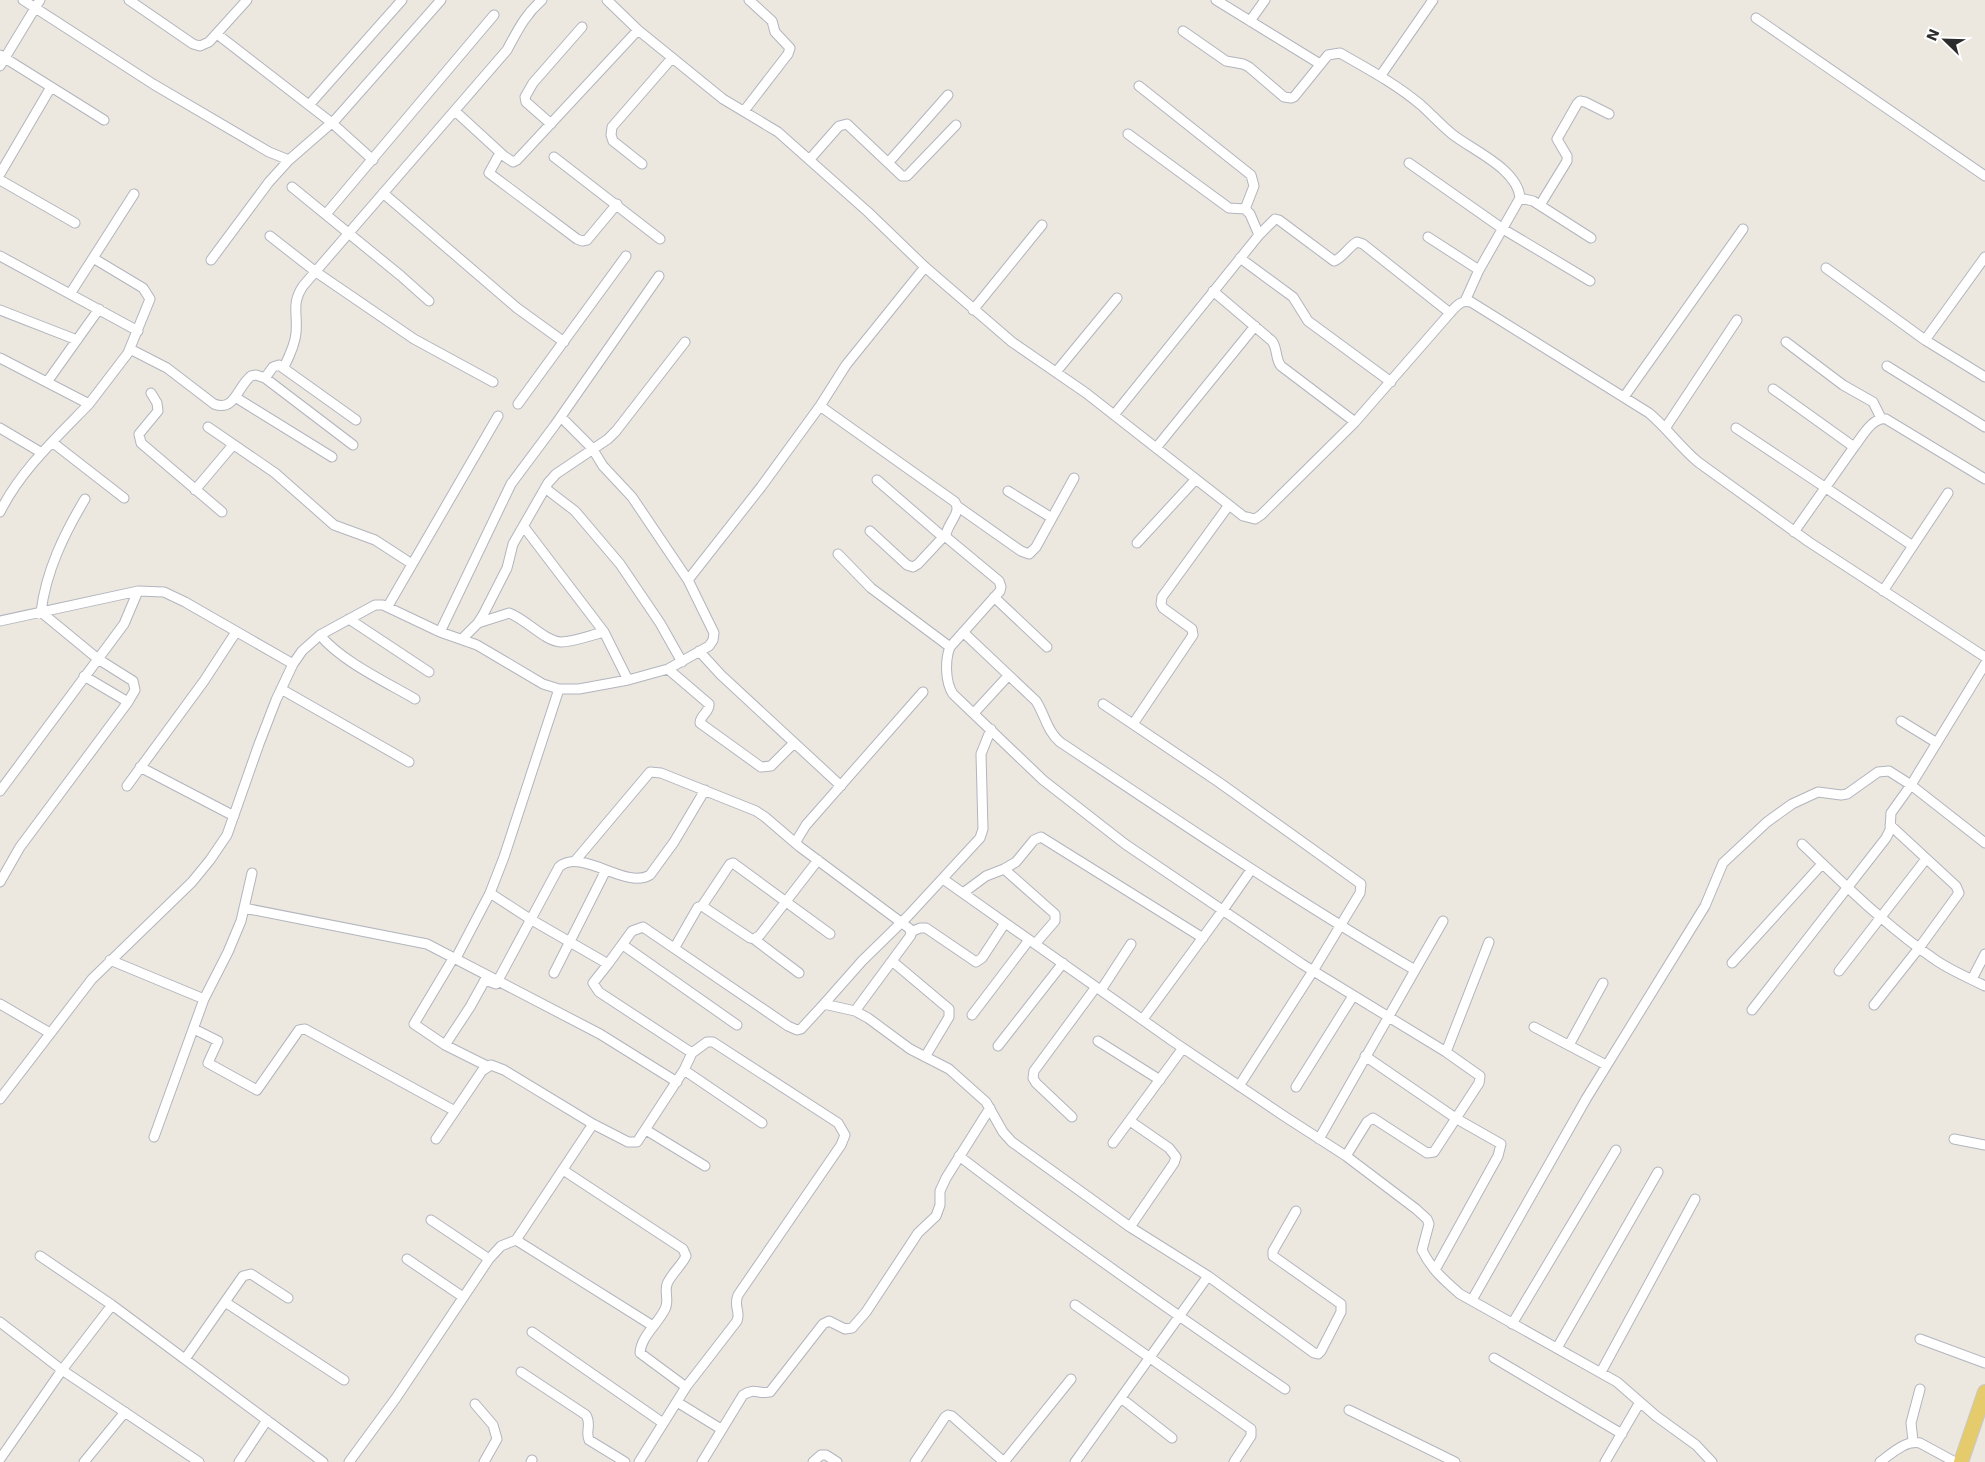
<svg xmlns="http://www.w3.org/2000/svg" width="1985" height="1462" font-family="'DejaVu Sans',sans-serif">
<rect width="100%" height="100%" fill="#ece7df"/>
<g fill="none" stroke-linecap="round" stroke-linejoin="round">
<defs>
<path id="minor" d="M23 0 153 84 269 152 289 160
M129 0 193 44 200 46 209 42 247 0
M607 0 638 30 723 99 778 132 868 212 925 267 1012 342 1086 393 1243 516 1255 519 1261 515 1355 422 1450 313C1457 305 1461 300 1471 302L1649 413C1667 428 1680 447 1698 462L1809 542 1985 657
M1216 0 1320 64
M1756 18 1985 176
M1250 21 1265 0
M1183 31 1226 61 1243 64 1249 67 1284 97 1291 98 1294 97 1328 55 1340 53C1368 69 1396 84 1421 105 1431 114 1441 125 1452 134 1472 150 1518 169 1520 198L1479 270 1465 301
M217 34 332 123 373 160
M0 55 104 120
M0 66 40 0
M1381 75 1433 0
M1139 86 1251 175 1254 186 1245 209
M309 105 402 0
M455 111 504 156 513 162 517 160 638 30
M744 111 788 54 790 48 775 32 772 21 749 0
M551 124 526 102 525 97 533 83 582 27
M1128 134 1229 208 1245 209 1250 214 1259 235
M500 153 489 173 577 239 582 241 587 240 617 204
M554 157 660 239
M810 159 839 126 847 124 902 176H907L956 125
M888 163 948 95
M1409 163 1503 229 1590 281
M642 164 613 141 611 135 612 127 672 58
M0 174 51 87
M0 180 75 223
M292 187 401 276 429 301
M383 193 517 308 564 342
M1520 198 1533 201 1591 238
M1540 205 1567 161V156L1557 139 1577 104 1580 101 1585 102 1609 114
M326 214 494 15
M270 236 316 272 414 339 493 382
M1428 237 1479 270
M0 256 138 331
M1240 258 1293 297 1308 321 1391 382
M211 260 269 182 289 160 336 119 441 0
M1826 268 1925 340 1985 377
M1213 291 1272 341C1278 349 1275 359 1281 366L1355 422
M70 294 134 194
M0 310 77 340
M973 310 1042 225
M1925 340 1985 257
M1786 342 1843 385 1873 402 1881 418
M130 349 167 368 214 404C235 412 237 387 251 376L256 375 265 378 353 445
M0 358 89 404C57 437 20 471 0 512
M1887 366 1985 427
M284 367C289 357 295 345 296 333 298 313 291 304 303 286L507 50C518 30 524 16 542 0
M1056 372 1117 298
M265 378 273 367 279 365 356 420
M47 382 99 309
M1773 389 1854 447 1794 532
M151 393 157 403 158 411 139 434 141 443 222 512
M235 397 332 457
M1624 397 1743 229
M89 404 128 353 150 299 143 288 93 258
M518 404 626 256
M820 406 955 502C963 513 945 525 946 537L999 581 1001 587 1000 591 950 647C945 660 945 682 953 694L1043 780 1125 844 1302 964 1446 1052 1480 1076 1479 1083 1434 1152 1427 1153 1373 1118 1367 1122 1346 1156
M1114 415 1259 235 1275 219 1279 220 1334 261C1343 258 1348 247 1357 242L1363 244 1450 313
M561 417 592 448 603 466 632 497 688 580
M208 427 275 473 334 525 375 540 412 564
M1666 427 1737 320
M0 428 42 453
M1736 428 1913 546
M52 442 124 498
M1854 447C1862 437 1872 417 1886 419L1985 479
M1156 448 1255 326
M877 480 943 537
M545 488 575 511 620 564 660 623 682 662
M195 490 233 445
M1008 491 1052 518
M957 506 1021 551 1029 554 1036 547 1074 478
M524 527 604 632 628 680
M870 531 907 565 913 567 918 564 946 534
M1137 543 1196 479
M838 554 871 588 950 647
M1883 591 1948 493
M994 597 1047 647
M388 606 498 416
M349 619 429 672
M0 621 138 591 164 592 185 602 293 664
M478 623 509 613C526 619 544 641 561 642 574 642 591 635 604 632
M440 632 511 484 555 425 659 276
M963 632 1036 701C1045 715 1047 731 1060 742 1177 820 1293 899 1415 970
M320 635C341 661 386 682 415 699
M462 639 478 623 483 615 507 568 513 544 548 483 556 474 608 439 616 431 685 342
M699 651 721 675 841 786
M668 669 709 704C710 712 700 715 700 723L761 767 771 766 794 743
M84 676 128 702
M281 689 409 762
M559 689 504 857 490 893 530 919 608 964 593 983 599 992 692 1053
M1103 704 1220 783 1361 884 1360 893 1313 971 1239 1086
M974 713 1008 676
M1901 721 1937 743
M1133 724 1193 635 1192 629 1163 608 1161 604 1162 597 1229 505
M140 767 234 816
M127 786 204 681 236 632
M0 791 124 624 138 591
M795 843 806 825 923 692
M1802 844C1845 885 1888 928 1937 961 1952 971 1969 978 1985 986
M575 861 650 772 661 773 756 811 765 817 800 847 910 929 911 935 855 1011
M1004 869 1055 914V921L1035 944
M943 879 1174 1042 1287 1118 1346 1156 1416 1209 1427 1219 1429 1224 1422 1250C1431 1269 1445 1281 1460 1294L1617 1382 1656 1416 1696 1445 1712 1462
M0 882 20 847 128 702 135 690 133 681 98 659 41 612C46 571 64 534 85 499
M963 893 986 876 1004 869 1016 862 1034 840 1041 837 1203 938
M702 906 730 864 733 863 830 934
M244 908 427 944 600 1034 677 1082
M911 932 920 928H926L976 962 982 958 1005 923
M754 939 799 973
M623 945 737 1025
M675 947 698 907 702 906 750 938 754 939 760 935 818 860
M456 958 490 893
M110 960 204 999
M892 961 949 1009V1017L925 1057
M1732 963 1822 864
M608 964 632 931 643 927 788 1026 797 1030 801 1029 824 1004 862 961 908 916 980 838 983 829 981 754 991 729
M1839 971 1926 859
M554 973 606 870
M1972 979 1985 954
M1101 990 1131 944
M0 1004 50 1033
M824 1004 855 1011 868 1018 910 1049 949 1069 986 1102 1003 1132 1012 1142 1130 1227 1208 1276 1314 1353 1318 1354 1321 1351 1341 1312V1304L1273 1256V1251L1296 1211
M1874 1005 1919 948 1959 893 1956 886 1890 825
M1752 1010 1886 838 1890 830 1891 813 1911 785 1985 664
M972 1015 1029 940
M1143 1019 1223 910 1251 870
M1534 1027 1606 1065
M194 1029 218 1041 208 1063 257 1090 299 1030 305 1029 455 1111
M1098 1041 1160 1080
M445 1045 414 1024 454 957
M1569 1045 1603 983
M998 1046 1063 963
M1446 1052 1489 942
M1365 1056 1457 1119 1501 1144 1498 1156 1435 1270
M487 1066 445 1045 470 1007 485 980 496 984 559 867C582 847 625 890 650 875L674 842 705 790
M684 1070 762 1123
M1296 1087 1353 996
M0 1099 92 979 192 882 210 860 227 835 259 744 276 700 293 664 302 651 320 635 375 605H383L440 632 477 645 543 684 559 689H579L628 680 668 669 709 646 713 640 714 633 688 580 761 487 820 406 846 365 925 267
M1072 1117 1036 1083 1033 1078 1034 1071 1096 987
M1130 1121 1169 1148 1176 1157 1174 1163 1130 1227
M646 1130 705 1166
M154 1137 204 999 228 952 241 921 252 873
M436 1139 482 1071 491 1065 504 1070 593 1124
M1319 1139 1443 921
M1954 1139 1985 1145
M1113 1143 1183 1048
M959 1156C1065 1237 1175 1314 1285 1389
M563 1170 683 1249 686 1256C682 1265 673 1272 668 1282 663 1290 670 1300 665 1309 658 1324 641 1336 640 1353L686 1387 639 1462
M431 1220 489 1259
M516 1240 653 1326
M40 1256 112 1305 323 1462
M407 1259 463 1297
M1472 1300 1586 1099 1705 906 1723 863 1767 822 1792 804 1818 792 1841 795 1847 794 1878 772 1889 771 1911 785 1985 843
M225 1302 344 1380
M1075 1305 1251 1429V1436L1234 1462
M0 1322 62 1370 199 1462
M1512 1324 1616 1150
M532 1332 663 1423
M1920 1339 1985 1363
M1557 1348 1658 1172
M1494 1358 1622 1434
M185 1359 243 1276 251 1274 288 1298
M521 1372 586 1415C592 1425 585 1431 589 1440L625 1462
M1601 1372 1695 1199
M1121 1398 1172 1438
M677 1402 721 1429
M475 1404 493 1425 497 1439 484 1462
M1349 1410 1455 1462
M1913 1441 1911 1423 1920 1389
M0 1459 62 1370 112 1305
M84 1462 125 1412
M239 1462 267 1420
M349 1462 396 1398 489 1259 501 1246 516 1240 593 1124 628 1142H637L684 1070 692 1053 707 1042H713L838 1123 845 1135 841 1145 738 1295C733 1307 741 1311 737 1321L686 1387
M531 1462 532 1460
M702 1462 743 1395C755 1387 759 1395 770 1392L823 1324 829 1321 845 1329 852 1328 866 1312 918 1233 936 1216 940 1205V1191L946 1178 990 1108
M813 1462 821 1455H826L837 1462
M915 1462 945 1417 948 1415 952 1416 1004 1462 1071 1379
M1075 1462 1208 1276
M1605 1462 1640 1402
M1880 1462C1891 1454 1905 1440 1920 1443L1955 1462"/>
<path id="primary" d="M1961 1462 1985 1392"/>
</defs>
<use href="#minor" stroke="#b2b5be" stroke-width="11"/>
<use href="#primary" stroke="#c8c8c8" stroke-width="16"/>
<use href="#minor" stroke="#fff" stroke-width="9"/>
<use href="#primary" stroke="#e5cb6b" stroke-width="14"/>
</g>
<g transform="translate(1945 40) rotate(293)" stroke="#ffffff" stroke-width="4" paint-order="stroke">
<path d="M0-4L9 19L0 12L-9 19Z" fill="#2c2c2c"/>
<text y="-8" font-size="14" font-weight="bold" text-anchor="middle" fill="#2c2c2c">N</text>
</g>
</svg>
